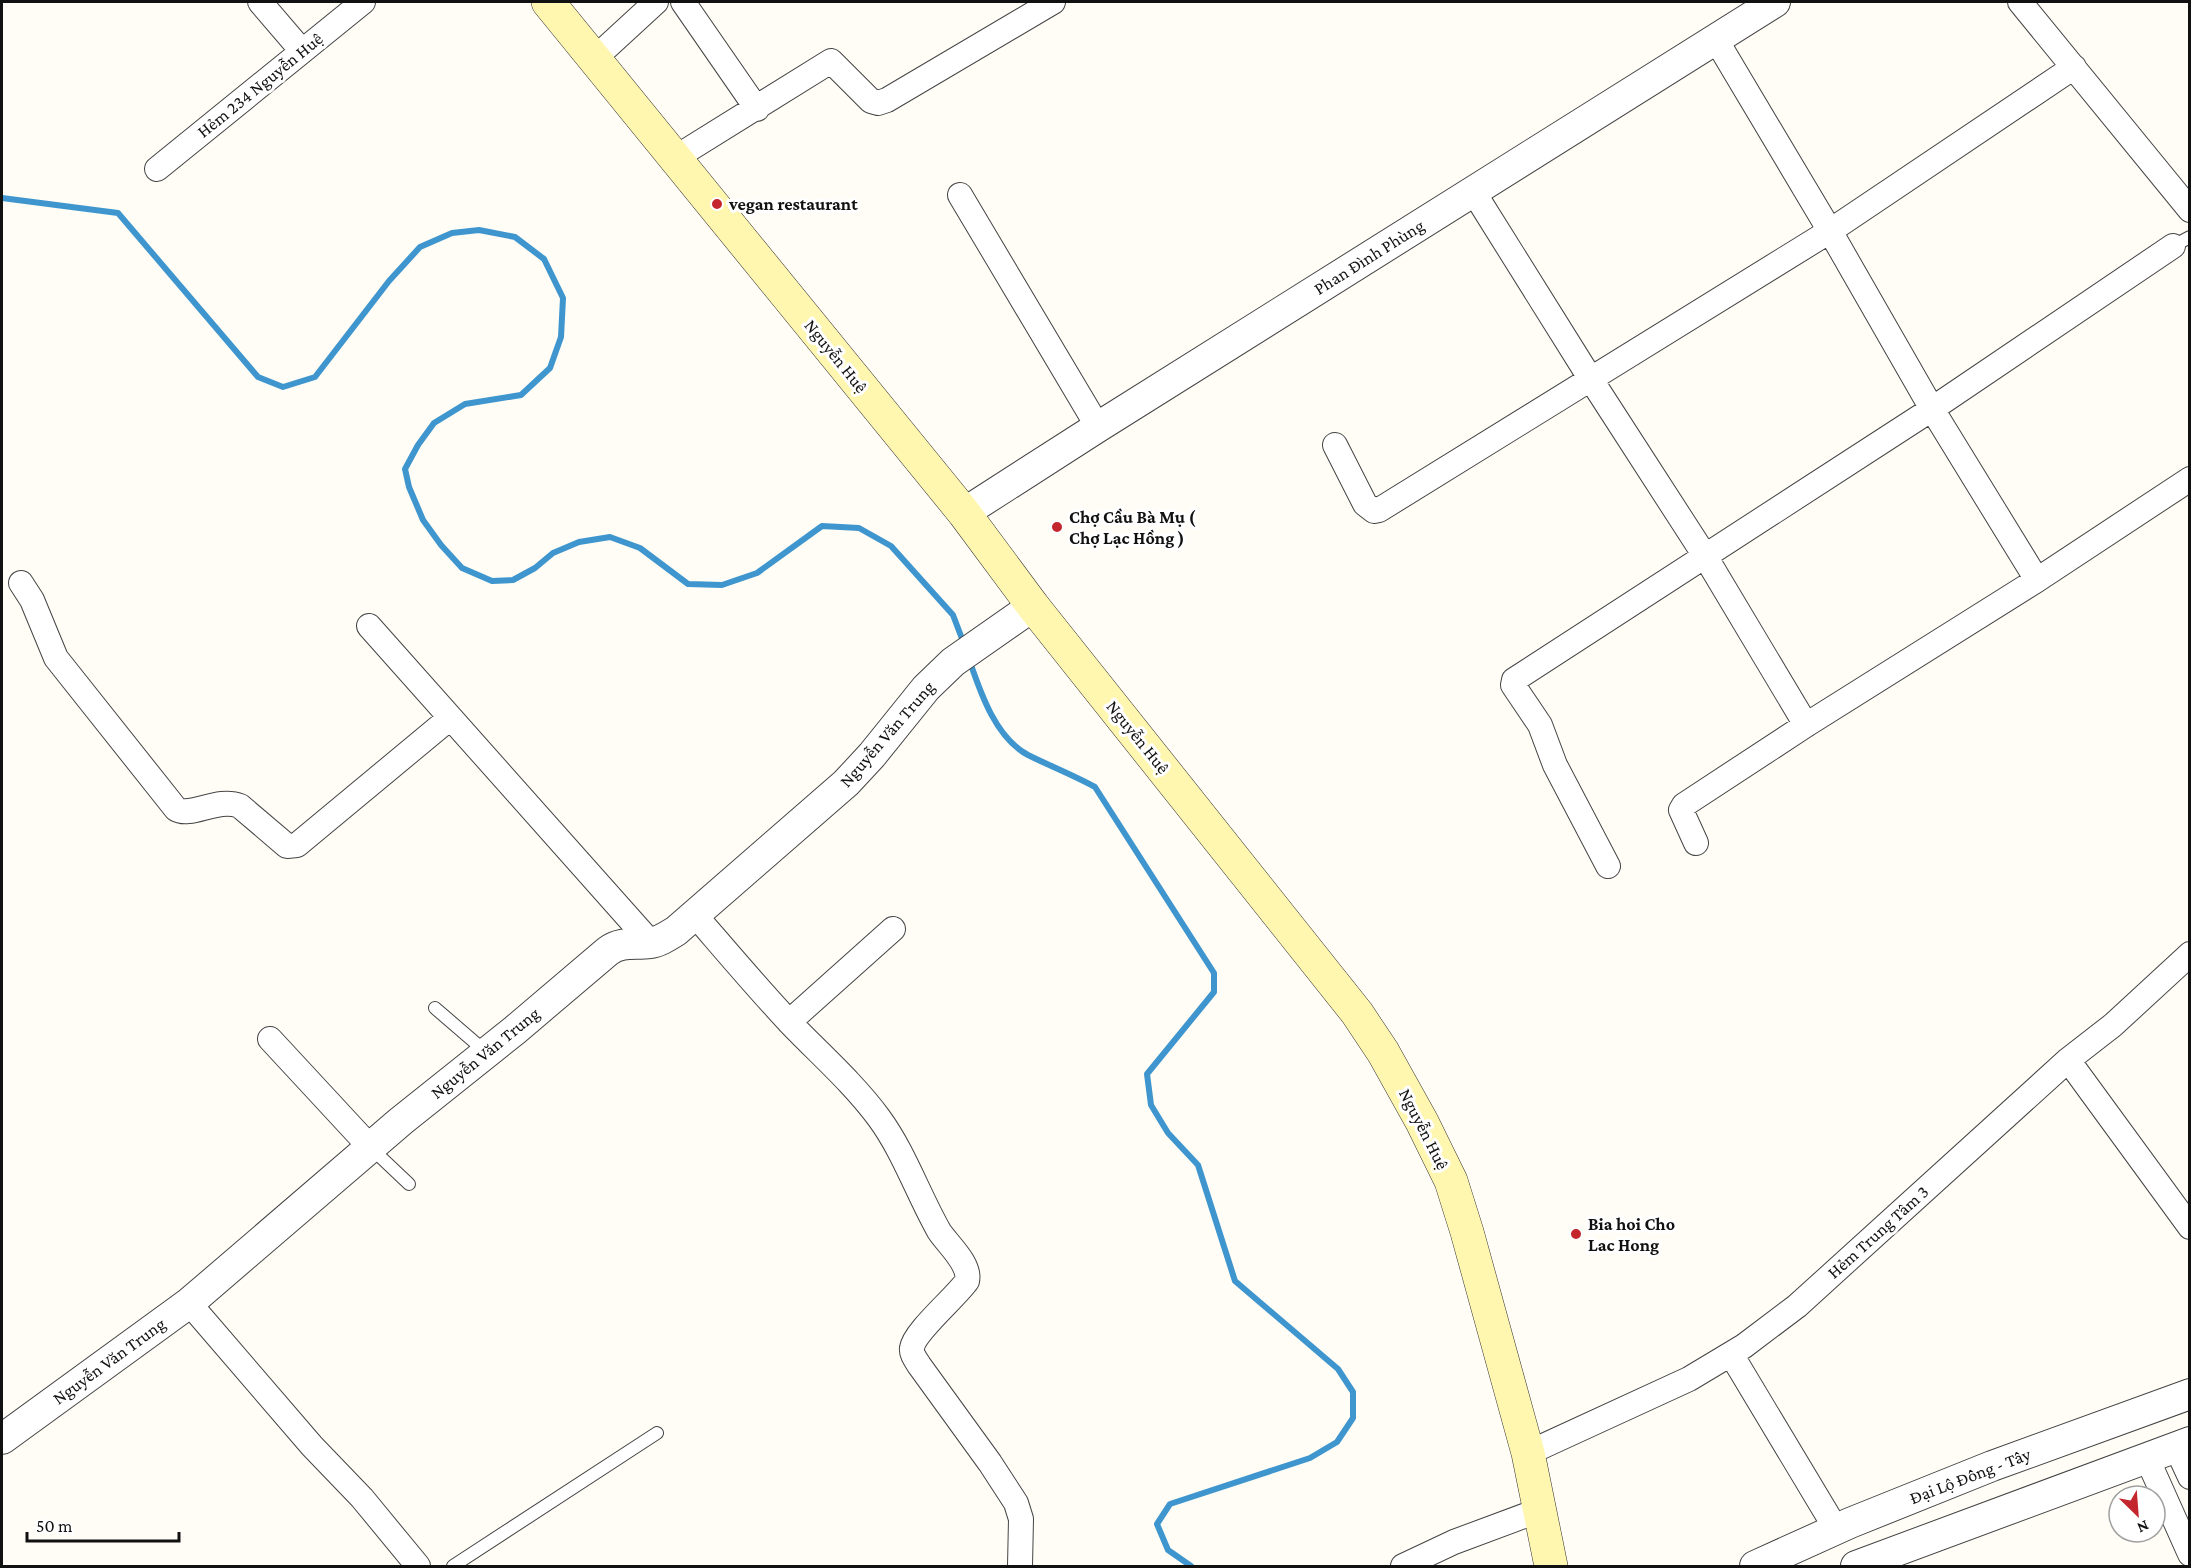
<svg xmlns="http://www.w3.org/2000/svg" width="2191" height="1568" font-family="'Crimson Pro',serif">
<rect width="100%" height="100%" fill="#fffdf5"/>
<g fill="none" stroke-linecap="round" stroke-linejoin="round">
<path stroke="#3f96cf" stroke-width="6" d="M2 198 118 213 258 377 283 387 315 377 389 281 420 247 452 233 479 230 515 237 544 259 563 298 561 337 550 368 521 395 465 404 434 423 418 445 405 469 409 487 423 520 441 545 462 568 492 581 513 580 535 568 553 553 579 542 610 537 640 548 688 584 722 585 757 573 822 526 859 528 891 546 953 615 964 644
M970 662C981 694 996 738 1028 755 1050 766 1073 775 1095 787L1214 973V992L1147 1074 1151 1105 1168 1133 1198 1165 1235 1281 1338 1369 1353 1392V1418L1337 1442 1310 1458 1170 1504 1157 1524 1168 1550 1191 1566"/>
<defs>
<path id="service" d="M2173 246 2190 237
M435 1008 486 1052
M371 1148 409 1184
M453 1566 657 1433"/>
<path id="minor" d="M260 2 302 51
M683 2 757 109
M2020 2 2190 210
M1715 38 1830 231 1932 409 2037 580
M594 59 656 2
M675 158 831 61 871 101 878 103 887 100 1053 2
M157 169 363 2
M1473 191 1590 378 1705 556 1806 725
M960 195 1098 427
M1335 445 1365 504 1374 511 1379 510 1830 231 2074 67
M21 583 32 600 56 658 176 809C191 818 217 797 240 806L287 846 297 845 450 718
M369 626 651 943
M1696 843 1681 810 1684 805 1806 725 2037 580 2190 479
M1608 866 1555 765 1540 725 1513 685 1514 680 1932 409 2173 246
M695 915C727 952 758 989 792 1025 821 1055 854 1084 879 1118 904 1152 918 1194 939 1231 948 1245 971 1264 967 1281 956 1297 914 1332 912 1348 911 1354 916 1360 919 1365L990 1463 1016 1503 1021 1519 1020 1566
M789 1022 893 929
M270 1039 371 1148
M2068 1060 2190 1227
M189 1303 312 1446 362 1498 418 1566
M1731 1354 1836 1529
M2176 1447 2190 1477
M1528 1453 1689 1379 1744 1346 1797 1306 2068 1060 2113 1025 2190 954
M2147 1458 2190 1554
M1403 1566 1454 1542 1540 1510"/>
<path id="tertiary" d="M964 513 1098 427 1775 2
M2 1439 189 1303 401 1121 515 1030 608 951C622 941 634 945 650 943 659 942 668 936 676 931L846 783 872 755 926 688 953 662 1033 606
M1755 1566 1850 1523 1992 1466 2190 1394
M1856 1566 2190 1442"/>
<path id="secondary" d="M548 2 964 513 1033 606 1357 1013 1383 1052 1422 1122 1451 1181 1467 1232 1528 1453 1551 1566"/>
</defs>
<use href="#service" stroke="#444" stroke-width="14"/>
<use href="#minor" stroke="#444" stroke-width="26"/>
<use href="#tertiary" stroke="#444" stroke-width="32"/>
<use href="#secondary" stroke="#333" stroke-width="34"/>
<use href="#service" stroke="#fff" stroke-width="12"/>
<use href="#minor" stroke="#fff" stroke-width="24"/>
<use href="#tertiary" stroke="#fff" stroke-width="30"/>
<use href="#secondary" stroke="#fff6b0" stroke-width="33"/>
</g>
<g fill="#c4262e" stroke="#fff" stroke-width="2">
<circle cx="717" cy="204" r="6"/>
<circle cx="1057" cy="527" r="6"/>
<circle cx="1576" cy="1234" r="6"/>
</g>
<g text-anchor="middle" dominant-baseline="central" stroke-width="6" stroke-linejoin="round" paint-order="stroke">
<g font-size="18" fill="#111" stroke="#fff">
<text transform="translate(260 85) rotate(-39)">Hẻm 234 Nguyễn Huệ</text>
<text transform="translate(1369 257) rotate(-32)">Phan Đình Phùng</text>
<text transform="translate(836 356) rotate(51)">Nguyễn Huệ</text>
<text transform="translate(887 734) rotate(-49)">Nguyễn Văn Trung</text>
<text transform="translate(1138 737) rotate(51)">Nguyễn Huệ</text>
<text transform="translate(485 1053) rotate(-39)">Nguyễn Văn Trung</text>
<text transform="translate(1424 1129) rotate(63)">Nguyễn Huệ</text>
<text transform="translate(1878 1232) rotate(-42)">Hẻm Trung Tâm 3</text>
<text transform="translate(109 1361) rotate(-36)">Nguyễn Văn Trung</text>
<text transform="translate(1970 1476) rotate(-21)">Đại Lộ Đông - Tây</text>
</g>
<g font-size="18" font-weight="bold" fill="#111" stroke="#fff" text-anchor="start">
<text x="729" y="204">vegan restaurant</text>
<text x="1069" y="517">Chợ Cầu Bà Mụ (<tspan x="1069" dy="21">Chợ Lạc Hồng )</tspan></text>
<text x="1588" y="1224">Bia hoi Cho<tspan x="1588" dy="21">Lac Hong</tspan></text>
</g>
</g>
<rect width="2191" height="1568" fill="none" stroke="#111111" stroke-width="6"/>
<g transform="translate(2137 1514) rotate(155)"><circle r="28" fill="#ffffff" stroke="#a0a0a0" stroke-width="1.5"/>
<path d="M0-4.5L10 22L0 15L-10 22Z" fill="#c4262e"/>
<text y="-9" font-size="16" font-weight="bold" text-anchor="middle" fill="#111111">N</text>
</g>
<path d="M27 1532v9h152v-9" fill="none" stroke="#111111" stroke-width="3"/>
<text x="36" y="1532" font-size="18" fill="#111111" stroke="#ffffff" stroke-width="4.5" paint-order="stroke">50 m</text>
</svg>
